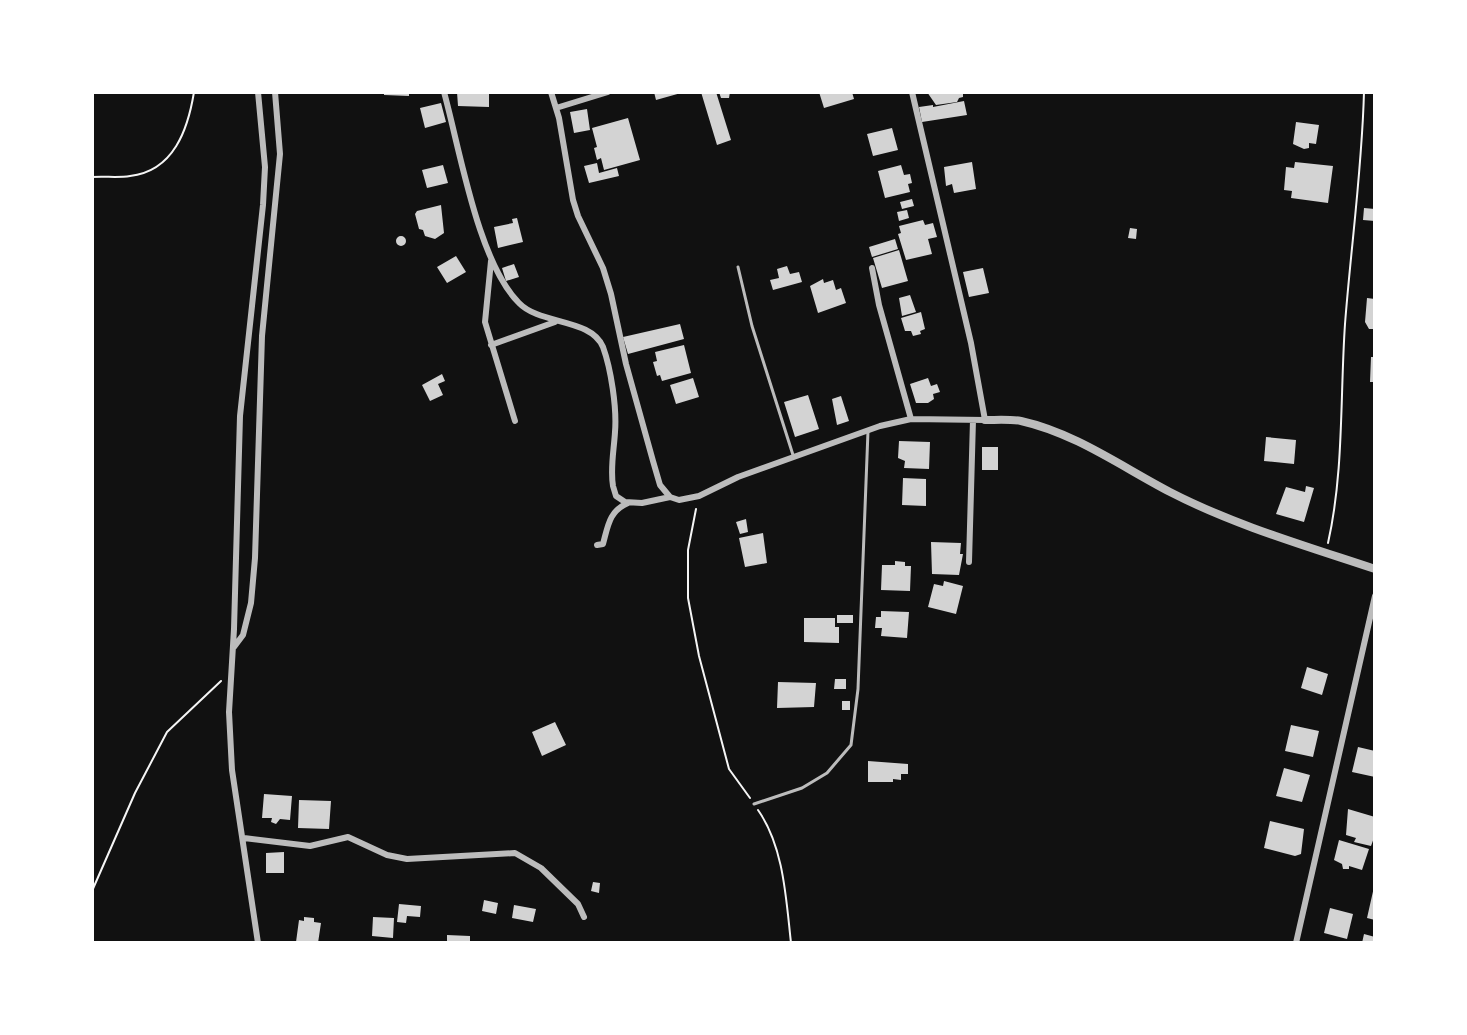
<svg xmlns="http://www.w3.org/2000/svg" width="1467" height="1035" font-family="'Open Sans',sans-serif">
<rect width="100%" height="100%" fill="#111"/>
<path fill="#d3d3d3" d="M384 92H409V96L384 95Z
M457 92H489V107L458 106Z
M654 92H680L681 93 656 100Z
M701 92H716L731 140 717 145Z
M719 92H730L729 98H721Z
M819 92H852L854 99 824 108Z
M927 92H963V97L959 98 957 102 936 105Z
M964 101 967 115 922 122 919 107 933 105V107Z
M441 103 446 122 425 128 420 108Z
M587 109 590 130 574 133 570 112Z
M628 118 640 160 604 170 601 158 597 160 594 148 597 147 592 128Z
M1296 122 1319 125 1316 144 1309 143V148L1304 149 1293 144Z
M892 128 898 150 873 156 867 134Z
M972 162 976 189 954 193 952 184 946 186 944 167Z
M1295 162 1333 166 1328 203 1291 198 1292 191 1284 190 1286 167 1294 168Z
M597 163 599 173 617 168 619 176 589 183 584 166Z
M443 165 448 183 427 188 422 170Z
M901 165 904 175 910 174 912 183 908 184 910 192 885 198 878 171Z
M912 199 914 206 902 209 900 202Z
M441 205 444 233 435 239 425 236 423 230 419 229 415 214 417 211Z
M1364 208 1375 209V221L1363 220Z
M907 210 909 218 899 221 897 212Z
M517 218 523 242 498 248 494 227 513 223 512 219Z
M923 220 925 225 933 223 937 237 928 239 932 254 906 260 898 234 901 233 899 226Z
M1130 228 1137 229 1136 239 1128 238Z
M396 241a5 5 0 1 1 10 0a5 5 0 1 1-10 0Z
M895 239 898 249 872 257 869 247Z
M899 250 908 281 882 288 873 258Z
M456 256 466 272 447 283 437 267Z
M514 264 519 277 506 281 502 268Z
M787 266 790 274 799 272 802 282 773 290 770 280 779 278 777 269Z
M983 268 989 293 969 297 963 272Z
M823 279 824 283 833 280 836 290 841 288 846 303 818 313 810 286Z
M910 295 916 312 902 316 899 298Z
M1367 298 1375 299V329H1369L1365 322Z
M921 312 925 329 920 331 921 334 913 336 911 331H905L901 318Z
M680 324 684 339 628 354 623 337Z
M684 345 691 373 662 381 660 375 657 376 653 362 657 361 655 352Z
M1371 357H1375V382H1370Z
M442 374 445 381 438 384 443 395 430 401 422 385Z
M693 378 699 397 676 404 670 385Z
M928 378 931 386 937 384 940 392 933 394 934 399 928 403H916L910 384Z
M808 395 819 429 795 437 784 402Z
M841 396 849 421 837 425 832 399Z
M1266 437 1296 440 1294 464 1264 461Z
M899 441 930 442 929 469 904 468 905 461 898 458Z
M982 447H998V470H982Z
M903 478 926 479V506L902 505Z
M1306 486 1314 488 1304 522 1276 514 1286 487 1305 492Z
M746 519 748 532 740 534 736 522Z
M763 533 767 563 745 567 739 538Z
M931 542 961 543 960 554H963L959 575 932 574Z
M895 561 905 562V566H911L910 591 881 590 882 565H895Z
M944 581 963 586 956 614 928 607 934 584 943 586Z
M881 611 909 612 907 638 881 636 882 628H875L876 617H881Z
M837 615H853V623H837Z
M804 618H835V627H839V643L804 642Z
M1307 667 1328 674 1322 695 1301 688Z
M835 679H846V689H834Z
M778 682 816 683 814 707 777 708Z
M842 701H850V710H842Z
M555 722 566 745 542 756 532 732Z
M1291 725 1319 731 1313 757 1285 751Z
M1358 747 1375 751V777L1352 772Z
M868 761 908 764V774H901V780L893 779V782H868Z
M1284 768 1310 775 1302 802 1276 796Z
M264 794 292 796 290 820 280 819 276 824 271 822 272 818H262Z
M299 800 331 801 329 829 298 828Z
M1348 809 1375 817V835L1371 846 1354 842 1356 838 1346 835Z
M1270 821 1304 829 1301 854 1295 856 1264 848Z
M1339 840 1369 849 1362 870 1349 866V869H1343L1342 864 1334 860Z
M284 852V873H266V853Z
M593 882 600 883 599 893 591 891Z
M1374 887H1375V920L1367 918Z
M484 900 498 903 496 914 482 911Z
M399 904 421 906 420 917 407 916 406 923 397 922Z
M514 905 536 909 533 922 512 918Z
M1330 908 1353 914 1347 939 1324 933Z
M304 917 314 918V922L321 923 318 943 296 942 299 920 304 921Z
M373 917 394 918 393 938 372 936Z
M1364 934 1375 937V943H1362Z
M447 935 470 936V943H447Z"/>
<g fill="none" stroke-linecap="round" stroke-linejoin="round">
<path stroke="#f5f5f5" stroke-width="2" d="M92 177C105 176 118 178 130 176 174 171 188 129 194 92
M696 509 688 550V598L699 656 729 769 750 798
M1328 543C1344 472 1340 397 1345 324 1351 246 1362 170 1364 92
M758 810C784 847 786 899 791 943
M92 891 135 793 167 732 221 681"/>
<path stroke="#bcbcbc" stroke-width="3" d="M738 267 752 326 793 455
M754 804 802 788 827 773 851 745 858 689 868 431"/>
<path stroke="#bcbcbc" stroke-width="6" d="M444 92C460 150 478 262 519 303 540 325 591 318 603 347 611 369 617 408 615 432 614 450 610 468 613 486L616 496 625 502 642 503 670 497 679 500 699 496 738 477 880 426 911 419 985 420 971 343 912 92
M551 92 559 118 573 200 578 216 603 268 611 294 626 364 653 461 660 485 670 497
M556 108 608 92
M491 261 485 322 515 421
M872 268 879 305 911 419
M491 345 555 322
M597 545 603 544C608 526 609 511 628 503
M969 562 973 420
M234 647 243 635 251 603 255 558 262 336 280 154 275 92
M244 838 310 846 348 837 387 855 407 859 515 853 541 868 578 904 584 917
M258 943 232 770 229 712 234 629 240 416 263 205 265 167 258 92
M1296 943 1375 596"/>
<path stroke="#bcbcbc" stroke-width="8" d="M985 420C997 420 1010 419 1021 421 1075 433 1122 467 1170 492 1234 525 1306 546 1375 569"/>
</g>
<rect width="1467" height="1035" fill="none" stroke="#ffffff" stroke-width="188"/>
</svg>
